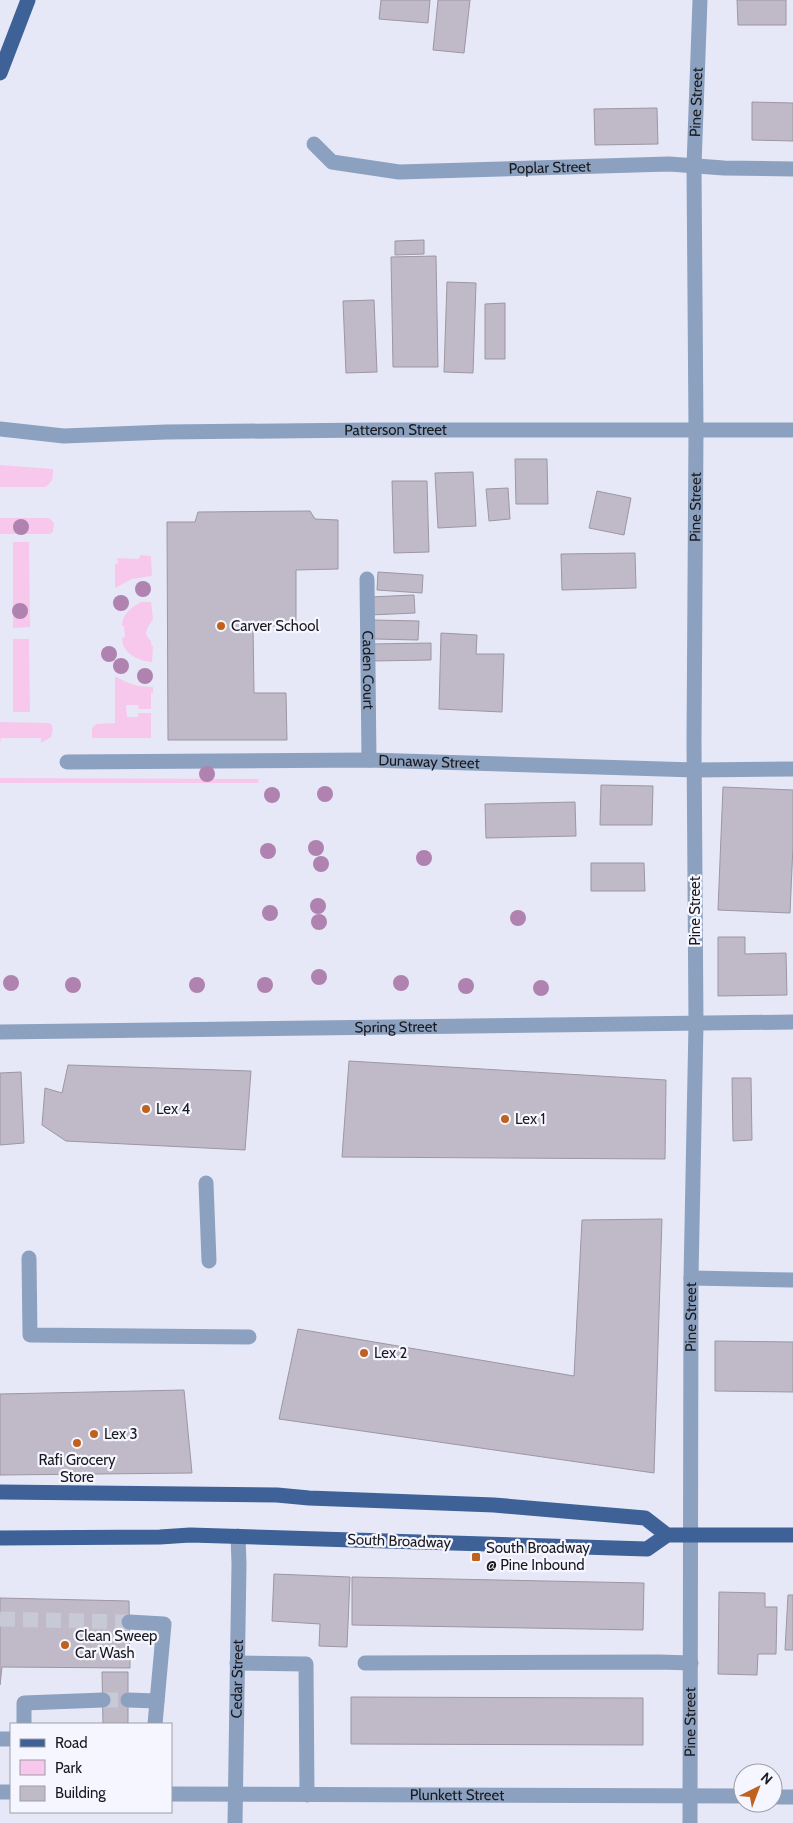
<svg xmlns="http://www.w3.org/2000/svg" width="793" height="1823" font-family="Cabin,sans-serif">
<rect width="100%" height="100%" fill="#e7e8f7"/>
<path fill="#f7c8ec" d="M0 465 53 469C53 478 53 482 45 487H0Z
M0 518H49L54 523 53 532 50 534H0Z
M13 542H29L30 627 13 628Z
M140 555 151 556 152 576 132 579 115 588V564L118 563 117 558 139 559Z
M142 602H151L153 619C149 627 141 632 151 641V645L153 646 152 662C138 661 122 653 122 638L125 637 124 626H122C122 614 132 606 142 602Z
M13 639H29L30 712H13Z
M115 676C128 684 138 687 153 687V693H151V709H139L138 705H126L127 717H138V713H151V738H92V728L96 724 115 723Z
M0 722 50 723C54 727 53 731 51 737L41 743V738H1L0 743Z
M0 778 258 779 259 783H0Z"/>
<path fill="#c0b9c7" stroke="#9d96a3" d="M381 0H430L428 23 379 19Z
M438 0H470L464 53 433 50Z
M737 0H786V25H738Z
M752 102 793 103V141L752 140Z
M657 108 658 144 595 145 594 109Z
M424 240V254L395 255V241Z
M436 256 438 367H393L391 257Z
M447 282 476 283 473 373 444 372Z
M374 300 377 372 346 373 343 301Z
M505 303V359H485V304Z
M515 459H547L548 504H516Z
M473 472 476 526 438 528 435 473Z
M392 481H427L429 552 394 553Z
M508 488 510 519 489 521 486 489Z
M597 491 631 498 624 535 589 528Z
M310 511 315 519 338 520V569L296 570V626H253L254 693H286L287 740H168L167 522H195L198 512Z
M635 553 636 588 562 590 561 554Z
M378 572 423 575 422 593 377 590Z
M414 595 415 613 370 615V597Z
M374 620 419 621 418 640 374 639Z
M441 633 477 635 476 654H504L502 712 439 709Z
M431 643V660L373 661 372 644Z
M601 785 653 786 652 825H600Z
M723 787 793 790V846L790 913 718 910Z
M575 802 576 836 486 838 485 804Z
M591 863H644L645 891H591Z
M718 937H745V954L786 953 787 995 718 996Z
M349 1061 666 1080 665 1159 342 1157Z
M68 1065 251 1071 245 1150 66 1141 42 1125 45 1088 62 1093Z
M21 1072 24 1143 0 1145V1073Z
M732 1078H751L752 1140 733 1141Z
M662 1219 654 1473 279 1419 298 1329 574 1376 582 1220Z
M715 1341 793 1342V1392L715 1391Z
M184 1390 192 1473 0 1475V1394Z
M274 1574 350 1577 347 1647 319 1646 320 1624 272 1621Z
M352 1577 644 1583 643 1630 352 1625Z
M719 1592 765 1593V1607H777L776 1654H758L757 1675 718 1674Z
M788 1595H793V1650H785Z
M0 1598 129 1601 130 1668 2 1667 0 1685Z
M102 1672H128V1724H103Z
M351 1697 643 1698V1745L351 1744Z"/>
<g fill="none" stroke-linecap="round" stroke-linejoin="round">
<path stroke="#c8c9d6" stroke-width="15" stroke-dasharray="15 8" stroke-linecap="butt" d="M0 1619 129 1622
M103 1700H128"/>
<g stroke="#8ca1bf" stroke-width="15">
<path id="s1" d="M314 144 332 162 399 172 669 164 724 168 793 169"/>
<path id="s2" d="M0 429 64 436 166 432 371 430H793"/>
<path id="s3" d="M367 579 369 760"/>
<path id="s4" d="M67 762 369 760 695 770 793 769"/>
<path id="s5" d="M0 1032 793 1022"/>
<path d="M206 1183 209 1261"/>
<path d="M29 1258 30 1335 249 1337"/>
<path d="M691 1278 793 1280"/>
<path d="M129 1622 164 1624 155 1724"/>
<path d="M237 1663 306 1664 307 1795"/>
<path d="M365 1663 659 1662 691 1663"/>
<path d="M128 1700 157 1701"/>
<path d="M24 1724V1703L103 1700"/>
<path d="M0 1739H11"/>
<path d="M0 1792H11"/>
<path id="s6" d="M171 1794 743 1796"/>
<path d="M773 1797H793"/>
<path id="s7" d="M235 1823 239 1564 238 1536"/>
<path id="s8" d="M690 1823 691 1278 696 1024 694 741 696 430 694 166 700 0"/>
</g>
<path stroke="#3e6298" stroke-width="15" d="M0 73 28 0
M0 1492 277 1495 309 1498 494 1505 645 1518 667 1535
M0 1538 160 1537 190 1535 647 1549 667 1535H793"/>
</g>
<g fill="#af82af">
<circle cx="21" cy="527" r="8"/>
<circle cx="143" cy="589" r="8"/>
<circle cx="121" cy="603" r="8"/>
<circle cx="20" cy="611" r="8"/>
<circle cx="109" cy="654" r="8"/>
<circle cx="121" cy="666" r="8"/>
<circle cx="145" cy="676" r="8"/>
<circle cx="207" cy="774" r="8"/>
<circle cx="325" cy="794" r="8"/>
<circle cx="272" cy="795" r="8"/>
<circle cx="316" cy="848" r="8"/>
<circle cx="268" cy="851" r="8"/>
<circle cx="424" cy="858" r="8"/>
<circle cx="321" cy="864" r="8"/>
<circle cx="318" cy="906" r="8"/>
<circle cx="270" cy="913" r="8"/>
<circle cx="518" cy="918" r="8"/>
<circle cx="319" cy="922" r="8"/>
<circle cx="319" cy="977" r="8"/>
<circle cx="11" cy="983" r="8"/>
<circle cx="401" cy="983" r="8"/>
<circle cx="73" cy="985" r="8"/>
<circle cx="197" cy="985" r="8"/>
<circle cx="265" cy="985" r="8"/>
<circle cx="466" cy="986" r="8"/>
<circle cx="541" cy="988" r="8"/>
</g>
<g fill="#c1611e" stroke="#f5f6ff" stroke-width="2">
<circle cx="221" cy="626" r="5"/>
<circle cx="146" cy="1109" r="5"/>
<circle cx="505" cy="1119" r="5"/>
<circle cx="364" cy="1353" r="5"/>
<circle cx="94" cy="1434" r="5"/>
<circle cx="77" cy="1443" r="5"/>
<rect x="471" y="1552" width="10" height="10" rx="2.5"/>
<circle cx="65" cy="1645" r="5"/>
</g>
<g text-anchor="middle" dominant-baseline="central" stroke-width="4.5" stroke-linejoin="round" paint-order="stroke">
<g font-size="15" fill="#19191e" stroke="#f5f6ff">
<text stroke="none"><textPath href="#s8" startOffset="1721">Pine Street</textPath></text>
<text stroke="none"><textPath href="#s1" startOffset="244">Poplar Street</textPath></text>
<text stroke="none"><textPath href="#s2" startOffset="396">Patterson Street</textPath></text>
<text stroke="none"><textPath href="#s8" startOffset="1316">Pine Street</textPath></text>
<text stroke="none"><textPath href="#s3" startOffset="91">Caden Court</textPath></text>
<text stroke="none"><textPath href="#s4" startOffset="362">Dunaway Street</textPath></text>
<text transform="translate(695 911) rotate(-90)">Pine Street</text>
<text stroke="none"><textPath href="#s5" startOffset="396">Spring Street</textPath></text>
<text stroke="none"><textPath href="#s8" startOffset="506">Pine Street</textPath></text>
<text transform="translate(399 1541) rotate(2)">South Broadway</text>
<text stroke="none"><textPath href="#s7" startOffset="144">Cedar Street</textPath></text>
<text stroke="none"><textPath href="#s8" startOffset="101">Pine Street</textPath></text>
<text stroke="none"><textPath href="#s6" startOffset="286">Plunkett Street</textPath></text>
</g>
<g font-size="15" fill="#19191e" stroke="#f5f6ff" text-anchor="start">
<text x="231" y="626">Carver School</text>
<text x="156" y="1109">Lex 4</text>
<text x="515" y="1119">Lex 1</text>
<text x="374" y="1353">Lex 2</text>
<text x="104" y="1434">Lex 3</text>
<text x="77" y="1460" text-anchor="middle">Rafi Grocery<tspan x="77" dy="17">Store</tspan></text>
<text x="486" y="1548">South Broadway<tspan x="486" dy="17">@ Pine Inbound</tspan></text>
<text x="75" y="1636">Clean Sweep<tspan x="75" dy="17">Car Wash</tspan></text>
</g>
</g>
<rect x="10" y="1723" width="162" height="90" fill="#f5f6ff" stroke="#9d9ea5"/>
<rect x="20" y="1739" width="25" height="8" fill="#3e6298" stroke="#9d9ea5"/>
<text x="55" y="1748" font-size="15" fill="#19191e">Road</text>
<rect x="20" y="1760" width="25" height="15" fill="#f7c8ec" stroke="#9d9ea5"/>
<text x="55" y="1773" font-size="15" fill="#19191e">Park</text>
<rect x="20" y="1786" width="25" height="15" fill="#c0b9c7" stroke="#9d9ea5"/>
<text x="55" y="1798" font-size="15" fill="#19191e">Building</text>
<g transform="translate(758 1788) rotate(42)"><circle r="24" fill="#f5f6ff" stroke="#9d9ea5"/>
<path d="M0-4L9 19L0 12L-9 19Z" fill="#c1611e"/>
<text y="-8" font-size="14" font-weight="bold" text-anchor="middle" fill="#19191e">N</text>
</g>
</svg>
